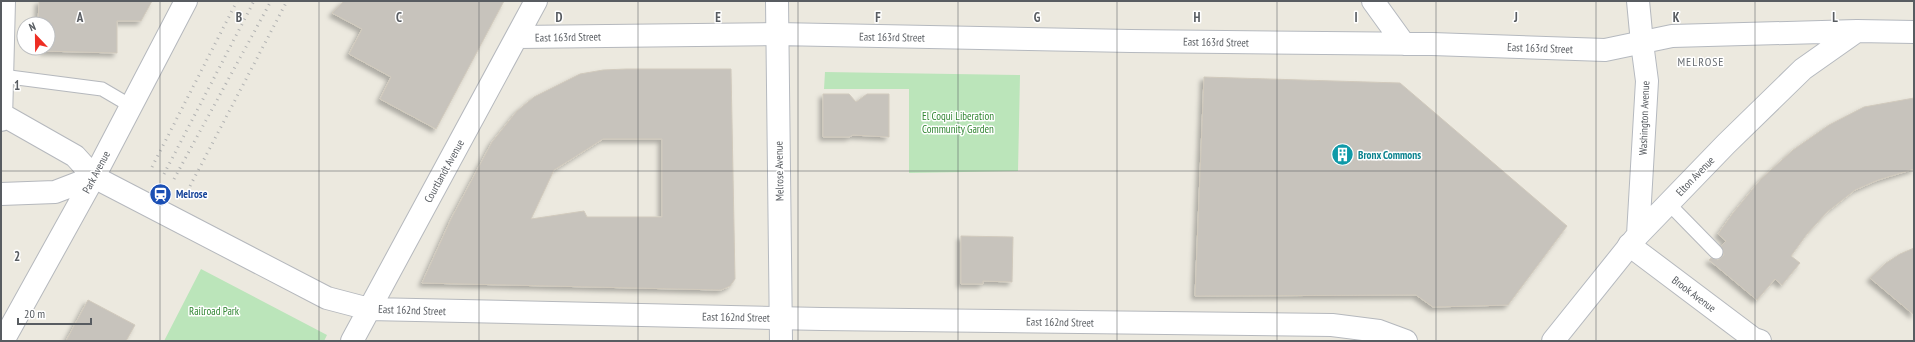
<svg xmlns="http://www.w3.org/2000/svg" width="1915" height="342" font-family="'PT Sans Narrow',sans-serif">
<defs>
<filter id="shadow"><feDropShadow dx="-3.5" dy="3.5" stdDeviation="2" flood-color="#0004"/></filter>
</defs>
<rect width="100%" height="100%" fill="#ece9df"/>
<path fill="#bbe5ba" d="M825 72 1020 75 1018 171 909 173V89H824Z
M201 269 327 335 324 341H164Z"/>
<path fill="#c7c3bc" stroke="#d1cabd" fill-rule="evenodd" filter="url(#shadow)" d="M39 1H152L141 21H117V53L43 51V48H48V24H38Z
M344 1H504L436 129 380 99 391 77 349 54 362 29 332 13Z
M626 69H731L735 279 730 286 721 290 422 283 451 219 492 142 517 111 534 97 580 74 603 70ZM603 139H662V217H587L584 211 531 219 554 170Z
M1204 77 1400 83 1567 226 1508 305 1433 307 1416 295 1195 296Z
M823 94H849L856 102 867 94H889V137L853 135 849 137H823Z
M1914 98V169L1878 180 1855 190 1827 212 1807 234 1791 256 1800 263 1782 285 1775 279 1757 300 1709 260 1711 258 1718 260 1724 255 1721 246 1726 241 1718 234 1733 213 1761 179 1793 150 1829 125 1864 107Z
M961 236 1013 237 1012 282 983 281V284H961Z
M1914 248V315L1870 278 1886 263 1900 254Z
M88 300 135 325 126 341H66Z"/>
<g fill="none" stroke-linecap="round" stroke-linejoin="round">
<defs>
<path id="lane" d="M2 76 102 89 131 106
M1668 203 1716 252"/>
<path id="street" d="M1638 1 1642 43
M517 37 777 34
M1 114 75 156 94 177 327 298 369 309 822 319 1332 325 1379 331 1406 341
M1 120 4 1
M1 194 55 192 94 177
M1629 245 1754 339 1760 341
M3 341 94 177 186 1
M352 341 536 1"/>
<path id="secondary" d="M777 1 781 341
M1373 1 1404 44
M777 34 1131 41 1432 44 1605 50 1672 36 1857 31 1914 32
M1638 235 1647 81 1642 43
M1553 341 1638 235 1726 144 1803 69 1857 31"/>
</defs>
<use href="#lane" stroke="#b5b8bd" stroke-width="15"/>
<use href="#street" stroke="#b5b8bd" stroke-width="24"/>
<use href="#secondary" stroke="#b5b9bf" stroke-width="24"/>
<use href="#lane" stroke="#fff" stroke-width="13"/>
<use href="#street" stroke="#fff" stroke-width="22"/>
<use href="#secondary" stroke="#fff" stroke-width="22"/>
<path stroke="#b1b2b2" stroke-width="3" stroke-dasharray="1 5" stroke-linecap="butt" d="M152 167 237 1
M164 174 254 1
M174 179 271 1
M190 186 287 1"/>
</g>
<path fill="none" stroke="#585c61" stroke-width="1" stroke-opacity="0.55" d="M160 1V341M319 1V341M479 1V341M638 1V341M798 1V341M958 1V341M1117 1V341M1277 1V341M1436 1V341M1596 1V341M1755 1V341M1 171H1914"/>
<defs>
<symbol id="building-disc" viewBox="-11 -11 22 22"><circle r="9.5" fill="#0f9aa8" stroke="#fff"/><path d="M-4-6H4V6H1V3H-1V6H-4ZM-2.5-4.3h1.7v1.8h-1.7ZM.8-4.3h1.7v1.8H.8ZM-2.5-1h1.7V.8h-1.7ZM.8-1h1.7V.8H.8Z" fill="#fff"/></symbol>
<symbol id="station-disc" viewBox="-11 -11 22 22"><circle r="9.5" fill="#1a4fb4" stroke="#fff"/><path d="M-3-6H3Q5-6 5-4V2Q5 4 3 4L4.5 6H3L1.5 4h-3L-3 6H-4.5L-3 4Q-5 4-5 2V-4Q-5-6-3-6ZM-3.5-4v3h7v-3ZM-3.5 1v1.5H-2V1ZM2 1v1.5H3.5V1Z" fill="#fff"/></symbol>
</defs>
<g fill-rule="evenodd">
<use href="#building-disc" x="1330" y="142" width="25" height="25"/>
<use href="#station-disc" x="148" y="182" width="25" height="25"/>
</g>
<g text-anchor="middle" dominant-baseline="central" stroke-width="3" stroke-linejoin="round" paint-order="stroke">
<g font-size="11" fill="#585c61" stroke="#fff">
<text transform="translate(568 37) rotate(-1)">East 163rd Street</text>
<text transform="translate(892 37) rotate(1)">East 163rd Street</text>
<text transform="translate(1216 42) rotate(1)">East 163rd Street</text>
<text transform="translate(1540 48) rotate(2)">East 163rd Street</text>
<text transform="translate(1644 118) rotate(-88)">Washington Avenue</text>
<text transform="translate(444 171) rotate(-61)">Courtlandt Avenue</text>
<text transform="translate(779 171) rotate(-91)">Melrose Avenue</text>
<text transform="translate(96 172) rotate(-62)">Park Avenue</text>
<text transform="translate(1695 176) rotate(-46)">Elton Avenue</text>
<text transform="translate(1694 294) rotate(37)">Brook Avenue</text>
<text transform="translate(412 310) rotate(2)">East 162nd Street</text>
<text transform="translate(736 317) rotate(1)">East 162nd Street</text>
<text transform="translate(1060 322) rotate(1)">East 162nd Street</text>
</g>
<g font-size="11" fill="#328633" stroke="#fff">
<text x="958" y="116">El Coqui Liberation<tspan x="958" dy="13">Community Garden</tspan></text>
<text x="214" y="311">Railroad Park</text>
</g>
<g font-size="11" font-weight="bold" fill="#0d838f" stroke="#fff" text-anchor="start">
<text x="1358" y="155">Bronx Commons</text>
</g>
<g font-size="11" font-weight="bold" fill="#164399" stroke="#fff" text-anchor="start">
<text x="176" y="194">Melrose</text>
</g>
<g font-size="12" letter-spacing="1" fill="#696e73" stroke="#fff">
<text x="1701" y="61">MELROSE</text>
</g>
</g>
<g font-size="13" text-anchor="middle" font-weight="bold" fill="#585c61" stroke="#fff" stroke-width="3" stroke-linejoin="round" paint-order="stroke">
<text x="80" y="22">A</text>
<text x="239" y="22">B</text>
<text x="399" y="22">C</text>
<text x="559" y="22">D</text>
<text x="718" y="22">E</text>
<text x="878" y="22">F</text>
<text x="1037" y="22">G</text>
<text x="1197" y="22">H</text>
<text x="1356" y="22">I</text>
<text x="1516" y="22">J</text>
<text x="1676" y="22">K</text>
<text x="1835" y="22">L</text>
<text x="17" y="90">1</text>
<text x="17" y="261">2</text>
</g>
<rect width="1915" height="342" fill="none" stroke="#585c61" stroke-width="4"/>
<g transform="translate(36 36) rotate(338)"><circle r="19" fill="#ffffff" stroke="#bcbec0"/>
<path d="M0-3L7 15L0 10L-7 15Z" fill="#ee2d23"/>
<text y="-6" font-size="11" font-weight="bold" text-anchor="middle" fill="#585c61">N</text>
</g>
<path d="M18 318v6h73v-6" fill="none" stroke="#585c61" stroke-width="2"/>
<text x="24" y="318" font-size="12" fill="#585c61" stroke="#ffffff" stroke-width="3" paint-order="stroke">20 m</text>
</svg>
